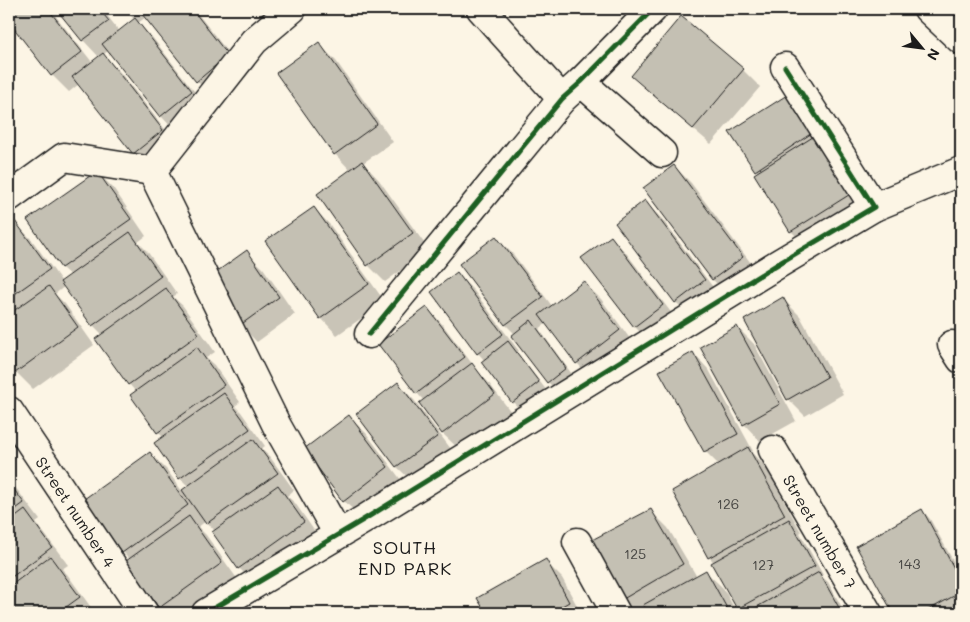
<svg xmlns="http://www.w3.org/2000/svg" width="970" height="622" font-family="Mali,sans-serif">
<rect width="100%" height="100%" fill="#fcf5e5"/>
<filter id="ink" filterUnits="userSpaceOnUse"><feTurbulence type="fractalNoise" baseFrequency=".02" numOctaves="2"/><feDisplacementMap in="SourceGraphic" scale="10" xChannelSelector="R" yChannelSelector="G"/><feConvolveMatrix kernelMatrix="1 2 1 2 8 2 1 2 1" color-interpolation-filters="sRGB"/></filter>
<g filter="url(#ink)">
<path fill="#0003" d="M9 9H50L92 62 99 57 83 40 58 9H102L120 32 135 20 124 9H194L244 73 213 97 197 81 146 17 138 23 152 37 208 109 177 133 161 116 109 50 103 55 119 71 179 147 150 170 134 153 79 84 69 92 52 75 9 20Z
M319 44 336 61 393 142 363 163 379 180 429 250 385 282 368 265 351 171 335 154Z
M743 70 760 87 711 144 649 92 633 76Z
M787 96 867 210 808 248 791 231 759 173 756 170Z
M674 166 691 183 759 274 730 296 713 280 645 188Z
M97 172 114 189 146 236 138 242 147 251 177 294 173 297 183 306 215 352 206 358 214 365 240 402 235 406 241 412 265 446 261 449 270 457 294 490 287 496 295 503 320 539 256 585 239 568 214 532 215 531 206 521 198 527 206 535 238 580 192 613H166L160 607 128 561 130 559 123 552 150 453 167 470 182 491 189 487 180 478 156 444 164 438 158 432 136 392 129 384 103 335 93 325 65 286 55 294 65 304 94 345 33 389 16 372 9 361V228L15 223 32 240 62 282 71 276 62 268 29 220Z
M645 202 662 219 721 298 692 319 676 302Z
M314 208 330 225 385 302 337 335 321 318Z
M611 237 627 254 679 323 651 343 634 326Z
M496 238 513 254 552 306 584 283 601 299 636 347 593 380 577 363 547 323 539 329 574 377 557 391 548 382 515 334 506 325 461 264Z
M246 252 263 268 295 314 257 342 240 325Z
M457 274 474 291 519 351 517 352 547 391 521 411 513 402 485 361 478 353Z
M783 299 800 316 843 394 805 416 788 399Z
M427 308 443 325 479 373 488 382 511 412 460 450 443 434 421 404 424 401 417 393 380 344Z
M737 327 754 344 796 421 760 441 744 424Z
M693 353 709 370 753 451 751 452 765 466 801 532 800 533 823 575 821 576 828 582 845 613H743L738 608 714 562 709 557 719 465 706 452 661 372Z
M398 384 414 400 454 453 414 483 397 467 358 414Z
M349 417 366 433 404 484 361 517 344 501Z
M9 460 14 468 9 472Z
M9 479 40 520 36 523 41 529 68 565 62 569 67 574 95 613H9Z
M922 510 930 519 961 575V605L947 613H895L858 546Z
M651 511 668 528 697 577 706 572 723 588 737 613H649L648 611 644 613H631L619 601Z
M545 561 562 578 581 613H487L479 598Z"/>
<path fill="#c4c0b3" stroke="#1c1c1c" d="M9 9H48L82 52 51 76 9 22Z
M56 9H99L109 21 82 41Z
M138 9H192L228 55 196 82Z
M681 16 744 69 693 129 631 76Z
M135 18 192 91 160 117 102 44Z
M319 42 377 124 334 155 276 73Z
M103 53 163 130 133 154 72 77Z
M787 95 812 133 755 171 729 132Z
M816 135 852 193 790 232 754 174Z
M362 161 413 233 367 266 317 194Z
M674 165 743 257 712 280 643 188Z
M97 171 131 219 61 268 27 220Z
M645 200 705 280 675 303 615 223Z
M314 207 369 284 320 319 265 241Z
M15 221 50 269 9 298V226Z
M130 232 161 276 92 326 60 282Z
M496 236 543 297 505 325 459 264Z
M611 236 663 305 634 327 581 258Z
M247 250 279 297 239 326 205 280Z
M457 272 503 334 477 354 431 292Z
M584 281 620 330 576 364 539 315Z
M49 286 78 327 15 373 9 363V314Z
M166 288 199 334 128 385 95 339Z
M783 297 827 377 787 400 744 320Z
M427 307 465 357 416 394 378 344Z
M531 320 566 368 547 383 511 336Z
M737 326 780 404 743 425 700 347Z
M508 341 539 382 512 403 481 362Z
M197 347 224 385 157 433 130 395Z
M693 352 738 434 704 452 659 371Z
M472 363 495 394 442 434 419 403Z
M398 382 438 436 396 467 356 414Z
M224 393 250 429 179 479 154 443Z
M349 415 388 467 343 502 304 449Z
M253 439 278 473 206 524 182 490Z
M748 447 785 515 708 558 672 491Z
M150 452 188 505 122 553 84 499Z
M9 483 24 503 9 514Z
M278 485 304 522 238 569 212 532Z
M651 509 683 564 618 602 588 542Z
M922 509 961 581V592L923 613H893L856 546Z
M25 510 52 547 9 579V522Z
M189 516 222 563 159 608 126 561Z
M789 519 815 566 737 609 711 563Z
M50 556 80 597 58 613H9V587Z
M546 559 569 602 550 613H486L477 598Z
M706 570 729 612 726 613H648L643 605Z
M819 572 842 613H748V612Z"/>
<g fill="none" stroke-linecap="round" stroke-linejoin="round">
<defs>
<g id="minor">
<path d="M481 9 562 99"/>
<path d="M928 9 961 40"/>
<path d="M581 82 662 153"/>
<path d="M152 171 277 426 338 534"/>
<path d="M9 197 64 157 152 171 254 41 292 9"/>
<path d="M874 207 961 171"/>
<path d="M369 334 562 99 581 82 653 9"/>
<path d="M952 345 961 359"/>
<path id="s1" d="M9 411 144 613"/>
<path id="s2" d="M773 450 868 613"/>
<path d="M577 542 616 613"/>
<path d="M206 613 363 520 778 264 874 207 785 67"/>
</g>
</defs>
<use href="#minor" stroke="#1c1c1c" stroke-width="31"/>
<use href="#minor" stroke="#fcf5e5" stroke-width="28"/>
<defs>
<path id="cycleway" d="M369 334 562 99 581 82 653 9
M206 613 363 520 778 264 874 207 785 67"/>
</defs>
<use href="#cycleway" stroke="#fcf5e5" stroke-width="8"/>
<use href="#cycleway" stroke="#1b5e20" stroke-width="5"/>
</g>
</g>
<g text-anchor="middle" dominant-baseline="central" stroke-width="4.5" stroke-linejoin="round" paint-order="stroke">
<g font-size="14" fill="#464542">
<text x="728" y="503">126</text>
<text x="635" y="553">125</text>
<text x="909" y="563">143</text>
<text x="763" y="564">127</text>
</g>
<g font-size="16" fill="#1c1c1c" stroke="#fcf5e5">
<text stroke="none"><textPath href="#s1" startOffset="121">Street number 4</textPath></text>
<text stroke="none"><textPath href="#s2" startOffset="94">Street number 7</textPath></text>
</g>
<g font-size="18" letter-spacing="1" fill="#1c1c1c" stroke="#fcf5e5">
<text x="405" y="547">SOUTH<tspan x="405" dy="21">END PARK</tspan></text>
</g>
</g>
<rect width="970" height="622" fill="none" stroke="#fcf5e5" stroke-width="30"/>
<rect x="15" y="15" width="940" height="592" fill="none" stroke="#1c1c1c" stroke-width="2" filter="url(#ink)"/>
<g transform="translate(922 48) rotate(119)" stroke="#fcf5e5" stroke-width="4" paint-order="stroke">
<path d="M0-4L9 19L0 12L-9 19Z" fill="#1c1c1c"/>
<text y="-8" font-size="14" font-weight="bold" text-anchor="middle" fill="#1c1c1c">N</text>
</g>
</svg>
